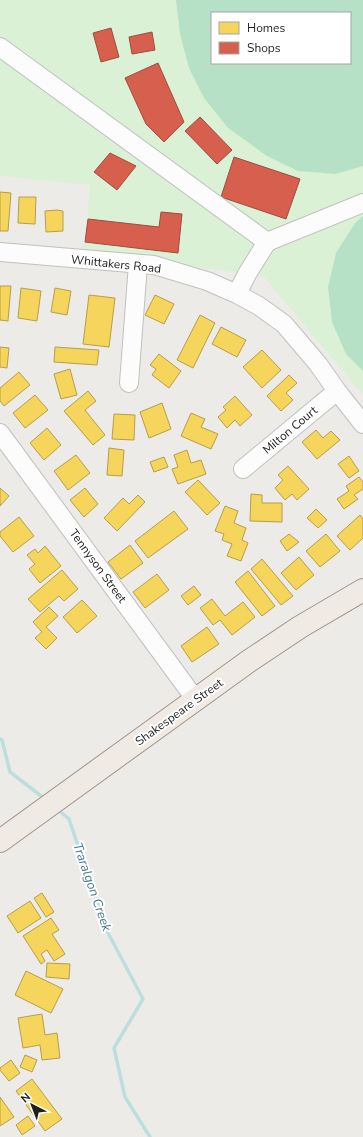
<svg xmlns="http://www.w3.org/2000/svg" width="363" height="1137" font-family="'Nunito Sans',sans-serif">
<rect width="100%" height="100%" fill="#edebe8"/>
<path fill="#daf1d5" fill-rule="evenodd" d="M0 0H363V395L264 277 80 248 85 242 90 185 0 176ZM212 13H350V63H212Z"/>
<path fill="#b6e1c7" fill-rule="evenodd" d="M176 0H363V166L335 174 298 171 267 156 228 128 204 98 189 68 180 34ZM212 13H350V63H212Z
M363 216V371L346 354 332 322 328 287 336 253 355 223Z"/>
<path fill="#f6d55c" stroke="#b69e4a" d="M0 192 11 193 8 231H0Z
M19 197H36L35 224 18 223Z
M57 210 63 211V231L46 232 45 211Z
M0 286H11L8 321 0 320Z
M21 288 41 291 37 321 18 318Z
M55 288 71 291 67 315 51 312Z
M89 295 115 298 109 347 83 344Z
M155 295 174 304 164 324 145 315Z
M200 315 215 323 193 368 177 360Z
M221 327 246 340 237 357 212 344Z
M0 347 9 348 7 368 0 367Z
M55 347 99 350 97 365 54 362Z
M262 350 281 370 262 388 243 367Z
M159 354 181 371 169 388 152 375 156 369 150 365Z
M70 369 77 395 61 399 54 374Z
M19 372 30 385 4 406 0 401V388Z
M289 375 297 383 286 393 293 400 281 411 267 396Z
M88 391 96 401 85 410 105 435 93 445 64 411Z
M35 395 48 410 25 428 13 413Z
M235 396 252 415 240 426 235 420 227 428 218 417 226 410 223 407Z
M162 403 171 429 149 438 140 412Z
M191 413 205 419 201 427 218 434 211 449 181 436Z
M114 414 135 415 134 440 112 439Z
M47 428 61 445 44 460 30 443Z
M316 430 323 438 331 431 340 440 317 459 302 442Z
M109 448 124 450 122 476 107 475Z
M187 450 191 463 201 460 206 474 178 484 172 469 178 467 174 455Z
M76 455 90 473 68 490 54 471Z
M349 456 359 471 349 478 338 464Z
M164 457 168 467 154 472 150 462Z
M288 466 309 489 297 500 292 494 285 500 275 488 283 480 278 475Z
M359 477 363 482V489L354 495 358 499 344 509 337 499 349 491 346 486Z
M198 480 220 503 207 515 185 492Z
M0 488 9 496 0 506Z
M85 488 98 504 84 517 70 500Z
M251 494 262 495V503H282V522L250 521Z
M138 495 145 502 117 531 104 518 123 498 129 504Z
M225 506 238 511 234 523 246 528 242 540 248 543 241 561 227 556 232 544 222 540 224 534 215 531Z
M316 509 327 520 318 528 307 518Z
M174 511 188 529 148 558 135 541Z
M360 515 363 519V538L350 550 337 536Z
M19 517 34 536 13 552 0 536V532Z
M289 534 299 542 287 551 280 541Z
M326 534 340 551 320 567 306 551Z
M130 545 143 563 121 579 108 562Z
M45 546 61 566 40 583 29 569 35 564 27 555 35 549 38 553Z
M299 557 314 575 296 590 281 573Z
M262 559 293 596 281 605 251 569Z
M62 570 78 589 64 601 59 596 40 612 28 599Z
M248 571 275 606 262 616 235 582Z
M157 574 169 590 145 608 133 592Z
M194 586 201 595 188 605 181 596Z
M212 599 225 616 243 602 255 617 232 635 220 620 213 625 200 608Z
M82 600 97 616 77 633 63 617Z
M49 607 58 616 46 627 57 638 46 649 35 638 42 632 33 622Z
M207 627 219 644 192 662 181 646Z
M42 893 54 912 46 917 34 898Z
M30 901 41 918 18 933 7 916Z
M51 918 59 930 52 934 65 954 54 961 47 950 41 954 45 961 41 964 23 936Z
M47 963 70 964 69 979 46 977Z
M26 971 63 989 51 1013 15 995Z
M42 1014 45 1035 57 1033 60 1058 42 1060 40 1045 23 1048 18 1018Z
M25 1055 37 1060 32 1072 20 1067Z
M11 1060 20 1073 9 1081 0 1070V1068Z
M32 1079 62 1119 45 1131 16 1091Z
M0 1097 14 1117 0 1126Z
M28 1116 35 1126 22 1135 16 1125Z"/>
<path fill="#d6604d" stroke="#9f4c3f" d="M111 28 119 57 101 62 93 33Z
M152 32 155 50 132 54 129 37Z
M158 63 184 122 164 142 146 124 125 78Z
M200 117 232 150 217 164 185 131Z
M110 153 136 166 117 190 94 172Z
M234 157 300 179 286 219 221 197Z
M161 212 182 214 178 253 85 242 88 219 159 227Z"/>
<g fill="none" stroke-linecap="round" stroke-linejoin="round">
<path stroke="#bddede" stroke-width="3.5" d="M0 739 2 740 10 772 45 799
M57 809 69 819 106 929 143 999 114 1048 125 1097 150 1137"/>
<defs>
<path id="minor" d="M0 47 267 242
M0 252 154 265 207 281 237 294 259 306 284 324 318 364 337 391 363 424
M237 294 247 274 267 242 363 203
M129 383 138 264
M0 433 196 700
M243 469 337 391"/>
<path id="major" d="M0 841 249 661 300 627 363 590"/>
</defs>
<use href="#minor" stroke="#c0c0be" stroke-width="20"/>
<use href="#major" stroke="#a29486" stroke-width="24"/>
<use href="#minor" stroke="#fcfcfc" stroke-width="18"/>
<use href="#major" stroke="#f0eae5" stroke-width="22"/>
</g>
<g text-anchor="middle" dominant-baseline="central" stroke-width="4" stroke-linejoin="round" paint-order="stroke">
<g font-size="12" fill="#1f1f1f" stroke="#fff">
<text transform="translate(116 264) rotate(6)">Whittakers Road</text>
<text transform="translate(290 430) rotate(-40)">Milton Court</text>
<text transform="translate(98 566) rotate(54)">Tennyson Street</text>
<text transform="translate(179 712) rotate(-36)">Shakespeare Street</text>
</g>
<g font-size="13" font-style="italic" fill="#477a92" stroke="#fff">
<text transform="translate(92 887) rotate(71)">Traralgon Creek</text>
</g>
</g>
<rect x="211" y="12" width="140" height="52" fill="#ffffff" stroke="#a5a5a5"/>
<rect x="219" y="22" width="20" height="12" fill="#f6d55c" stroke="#a5a5a5"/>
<text x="247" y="32" font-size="12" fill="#1f1f1f">Homes</text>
<rect x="219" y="42" width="20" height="12" fill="#d6604d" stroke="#a5a5a5"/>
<text x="247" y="52" font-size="12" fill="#1f1f1f">Shops</text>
<g transform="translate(32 1105) rotate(318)" stroke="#ffffff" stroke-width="3" paint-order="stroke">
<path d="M0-3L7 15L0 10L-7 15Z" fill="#1f1f1f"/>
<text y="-6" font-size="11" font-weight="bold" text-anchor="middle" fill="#1f1f1f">N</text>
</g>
</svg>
